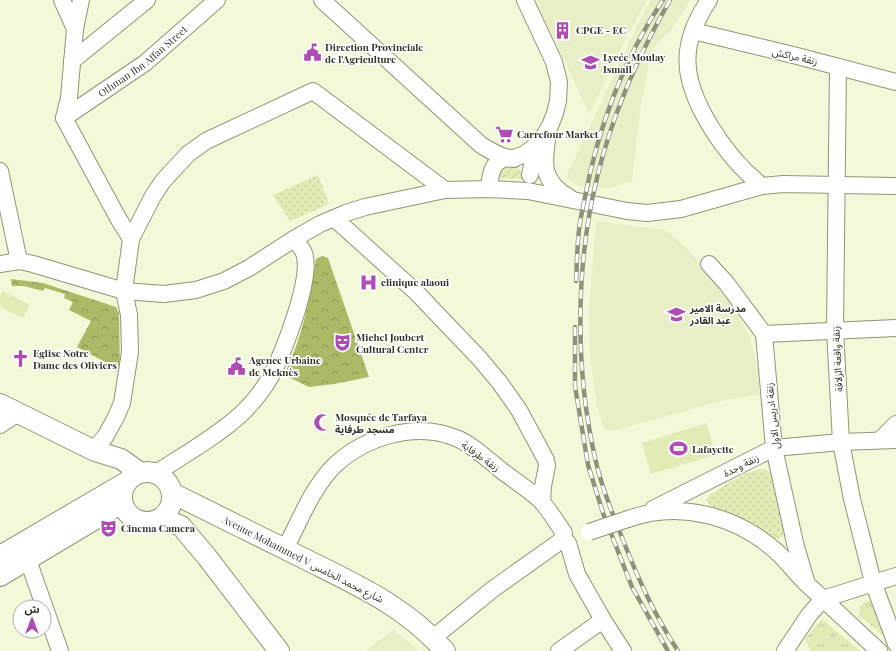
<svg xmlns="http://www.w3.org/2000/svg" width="896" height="651" font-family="'Playfair Display','Noto Sans Arabic',serif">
<defs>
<pattern id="grass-tufts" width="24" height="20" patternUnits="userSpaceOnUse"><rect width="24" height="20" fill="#e2ebb5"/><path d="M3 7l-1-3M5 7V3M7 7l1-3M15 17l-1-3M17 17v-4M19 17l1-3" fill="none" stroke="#c2ca9c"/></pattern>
<pattern id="forest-crowns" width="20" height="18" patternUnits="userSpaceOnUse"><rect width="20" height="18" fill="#adb966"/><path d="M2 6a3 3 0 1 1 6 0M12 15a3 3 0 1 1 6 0" fill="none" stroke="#8d9754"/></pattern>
<pattern id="park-dots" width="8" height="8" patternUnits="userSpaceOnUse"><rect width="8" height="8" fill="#e2ebb5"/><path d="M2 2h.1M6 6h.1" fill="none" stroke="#c2ca9c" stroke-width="1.8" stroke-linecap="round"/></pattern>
<pattern id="garden-furrows" width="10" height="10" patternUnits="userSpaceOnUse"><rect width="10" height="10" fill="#e2ebb5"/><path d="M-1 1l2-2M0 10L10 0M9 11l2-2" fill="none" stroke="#c2ca9c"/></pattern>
</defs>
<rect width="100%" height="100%" fill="#f3f9d8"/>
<path fill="#e8efc6" d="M536 0H647L621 48 589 114Z
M651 0H690L672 29 657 43 649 62 640 112 632 181 611 188 578 186 568 179 567 175 638 24Z
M596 221 666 230 688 250 724 291 740 317 751 341 758 371 759 395 731 399 710 404 613 431 604 429 597 406 590 358 589 310Z
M393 630 420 651H365Z"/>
<path fill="url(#grass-tufts)" d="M866 601 872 602 885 637 861 617 859 614 860 607Z
M822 619 860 651H811L805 639Z"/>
<path fill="url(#forest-crowns)" d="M322 256 328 258 369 377 334 384 309 387 284 375C302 339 310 299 316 259Z
M11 279 43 283 116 307 119 313 120 370 77 347 91 321 69 310 73 302 64 298 65 294 45 288 43 291 24 286H12Z"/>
<path fill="url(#park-dots)" d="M318 175 329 204 290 221 273 195Z
M762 469 769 471 776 489 784 531 783 535 780 538H774L744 520 710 506 706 501 708 496C723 487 744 471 762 469Z"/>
<path fill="url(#garden-furrows)" d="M507 166C516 167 522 169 523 179L497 178 500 170Z"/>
<path fill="#e2ebb5" d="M3 291 30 305 23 318 0 307V297Z
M706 423 716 455 651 474 642 443Z"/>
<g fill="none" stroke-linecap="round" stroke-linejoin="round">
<defs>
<g id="minor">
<path d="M62 0 75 29"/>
<path d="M81 0 75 29 69 98 64 118 118 218 131 239 124 291 129 315 130 352 122 403 116 417 105 437 93 450"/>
<path d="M322 0 481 145C505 160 516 165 538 143"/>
<path d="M525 0 554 62 559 82 558 101 555 113 550 126 535 150 530 175"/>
<path d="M709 0C699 15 690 33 688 51 682 97 728 159 762 186"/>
<path d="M693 31 797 56 896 82"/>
<path d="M72 61 147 0"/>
<path d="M838 67 835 330 841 442 852 499 873 582 896 644"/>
<path id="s1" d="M64 118 145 63 217 0"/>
<path d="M548 134C543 164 541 182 570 198"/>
<path d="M0 171 19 261"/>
<path d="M489 189C490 173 493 155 514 159"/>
<path d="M334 218 416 292 480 359 500 383 519 410 546 460 547 466 543 486 542 502"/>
<path d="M131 239 153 196 163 181 188 154 206 141 313 91 445 190"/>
<path d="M0 264 19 261 33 264 124 291 164 294 196 290 224 281 249 268 294 239 320 224 346 213 365 207 445 190 489 189 528 191 627 211 647 213 681 209 762 186 783 184 896 186"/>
<path d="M709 264 727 284 764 334 774 448 795 543 807 584"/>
<path d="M764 334 896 328"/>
<path d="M0 425 18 413"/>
<path d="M880 440 896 424"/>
<path d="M156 473C184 455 214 438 239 416 251 405 263 390 271 376 283 353 313 278 304 253 302 248 297 243 294 239"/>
<path d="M653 509 774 448 841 442 896 440"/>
<path d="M628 519C680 501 736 515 777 552 788 562 797 575 808 585 832 607 855 629 879 651"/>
<path d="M568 543 577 574 603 620 623 651"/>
<path d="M285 549C299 522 313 486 335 465 365 437 416 421 456 438 472 444 489 461 502 471 514 480 534 493 543 503 551 513 557 523 564 533"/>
<path d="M28 560 60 651"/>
<path d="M433 638 493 589 562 540"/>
<path d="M559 651 603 620"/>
<path d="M785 651 809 615 823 599 896 576"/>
</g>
<path id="major" d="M0 404 95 451 121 459 139 472
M122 497a25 25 0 1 1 50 0a25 25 0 1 1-50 0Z
M172 493C218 516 263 538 309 561 359 586 406 607 445 651
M157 520 169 521 181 526 207 557 279 651
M0 556 125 483
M0 576 122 503"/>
</defs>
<use href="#minor" stroke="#8f9576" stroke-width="18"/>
<use href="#major" stroke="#8f9576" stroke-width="22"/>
<use href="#minor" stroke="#fff" stroke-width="16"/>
<use href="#major" stroke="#fff" stroke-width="20"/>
<defs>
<path id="rail" d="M670 0C638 56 612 115 597 178 575 267 575 373 596 462 602 489 613 515 623 540 638 579 655 616 678 651
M576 281C577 264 577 247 579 230 580 219 583 208 585 197 598 128 624 58 663 0
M575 327V386L588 465 603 513 632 587 668 651"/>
</defs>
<use href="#rail" stroke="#8e927c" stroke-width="4.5"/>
<use href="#rail" stroke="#fff" stroke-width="3" stroke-dasharray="9" stroke-linecap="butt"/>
<defs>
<path id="minor-bridge" d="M589 532 628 519"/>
</defs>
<use href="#minor-bridge" stroke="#8f9576" stroke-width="18" stroke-linecap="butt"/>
<use href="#minor-bridge" stroke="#fff" stroke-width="16"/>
</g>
<defs>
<symbol id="building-bare" viewBox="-9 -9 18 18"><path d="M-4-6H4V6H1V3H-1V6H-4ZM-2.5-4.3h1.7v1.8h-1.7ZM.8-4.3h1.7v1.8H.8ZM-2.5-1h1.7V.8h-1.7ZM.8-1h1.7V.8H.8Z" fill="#af4db4" stroke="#fff" stroke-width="2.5" paint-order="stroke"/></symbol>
<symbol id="civic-bare" viewBox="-9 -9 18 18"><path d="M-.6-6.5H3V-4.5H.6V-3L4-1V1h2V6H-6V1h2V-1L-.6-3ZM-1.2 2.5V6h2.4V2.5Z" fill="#af4db4" stroke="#fff" stroke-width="2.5" paint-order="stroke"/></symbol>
<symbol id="university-bare" viewBox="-9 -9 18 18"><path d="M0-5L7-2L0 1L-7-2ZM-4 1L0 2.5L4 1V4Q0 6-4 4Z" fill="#af4db4" stroke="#fff" stroke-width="2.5" paint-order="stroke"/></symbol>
<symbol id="supermarket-bare" viewBox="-9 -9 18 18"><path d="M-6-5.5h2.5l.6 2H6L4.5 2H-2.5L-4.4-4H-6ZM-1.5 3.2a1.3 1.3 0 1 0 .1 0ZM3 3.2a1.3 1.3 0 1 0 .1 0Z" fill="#af4db4" stroke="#fff" stroke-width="2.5" paint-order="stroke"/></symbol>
<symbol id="hospital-bare" viewBox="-9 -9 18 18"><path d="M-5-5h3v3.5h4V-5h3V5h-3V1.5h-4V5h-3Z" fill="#af4db4" stroke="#fff" stroke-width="2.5" paint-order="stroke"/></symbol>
<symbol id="school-bare" viewBox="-9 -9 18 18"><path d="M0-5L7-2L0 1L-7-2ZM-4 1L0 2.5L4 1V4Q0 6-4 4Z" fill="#af4db4" stroke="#fff" stroke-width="2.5" paint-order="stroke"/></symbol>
<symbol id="theatre-bare" viewBox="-9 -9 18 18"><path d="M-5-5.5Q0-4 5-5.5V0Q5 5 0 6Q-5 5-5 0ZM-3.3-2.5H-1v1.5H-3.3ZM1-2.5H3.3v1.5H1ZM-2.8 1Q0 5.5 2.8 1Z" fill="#af4db4" stroke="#fff" stroke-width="2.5" paint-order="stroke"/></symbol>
<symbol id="church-bare" viewBox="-9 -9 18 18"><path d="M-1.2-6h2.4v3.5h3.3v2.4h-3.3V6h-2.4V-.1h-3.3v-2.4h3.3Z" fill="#af4db4" stroke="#fff" stroke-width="2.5" paint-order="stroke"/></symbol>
<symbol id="mosque-bare" viewBox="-9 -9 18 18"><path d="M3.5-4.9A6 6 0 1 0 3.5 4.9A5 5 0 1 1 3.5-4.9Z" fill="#af4db4" stroke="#fff" stroke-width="2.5" paint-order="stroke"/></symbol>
<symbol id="stadium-bare" viewBox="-9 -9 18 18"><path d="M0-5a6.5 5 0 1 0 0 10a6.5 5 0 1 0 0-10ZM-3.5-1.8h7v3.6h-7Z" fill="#af4db4" stroke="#fff" stroke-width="2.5" paint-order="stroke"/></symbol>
</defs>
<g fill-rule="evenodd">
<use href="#building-bare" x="550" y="18" width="25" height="25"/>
<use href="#civic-bare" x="300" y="40" width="25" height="25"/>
<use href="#university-bare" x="578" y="50" width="25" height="25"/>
<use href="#supermarket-bare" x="492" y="122" width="25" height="25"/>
<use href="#hospital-bare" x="356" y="270" width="25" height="25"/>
<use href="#school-bare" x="664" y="302" width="25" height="25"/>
<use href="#theatre-bare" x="330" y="330" width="25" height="25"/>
<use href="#church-bare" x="8" y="346" width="25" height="25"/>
<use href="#civic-bare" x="224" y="354" width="25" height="25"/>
<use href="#mosque-bare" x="310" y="410" width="25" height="25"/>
<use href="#stadium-bare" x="666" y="436" width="25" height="25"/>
<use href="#theatre-bare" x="96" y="516" width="25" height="25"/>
</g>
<g text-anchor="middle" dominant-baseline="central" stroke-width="3.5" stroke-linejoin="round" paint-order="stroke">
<g font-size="10" font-weight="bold" fill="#313427" stroke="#fff" text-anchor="start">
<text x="576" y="30">CPGE - EC</text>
<text x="325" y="47">Direction Provinciale<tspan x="325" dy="12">de l'Agriculture</tspan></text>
<text x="603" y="57">Lycée Moulay<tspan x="603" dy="12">Ismail</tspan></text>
<text x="517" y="134">Carrefour Market</text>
<text x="381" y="282">clinique alaoui</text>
<text x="690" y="308">مدرسة الامير<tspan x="690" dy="12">عبد القادر</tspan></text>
<text x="356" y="337">Michel Joubert<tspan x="356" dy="12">Cultural Center</tspan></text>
<text x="33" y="353">Eglise Notre<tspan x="33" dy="12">Dame des Oliviers</tspan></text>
<text x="249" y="360">Agence Urbaine<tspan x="249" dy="12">de Meknès</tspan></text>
<text x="335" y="417">Mosquée de Tarfaya<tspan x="335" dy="12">مسجد طرفاية</tspan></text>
<text x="692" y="449">Lafayette</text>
<text x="121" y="528">Cinema Camera</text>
</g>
<g font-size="10" fill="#313427" stroke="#fff">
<text transform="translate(795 56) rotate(13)">زنقة مراكش</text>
<text stroke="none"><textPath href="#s1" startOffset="97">Othman Ibn Affan Street</textPath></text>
<text transform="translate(837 359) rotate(-93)">زنقة واقعة الزلاقة</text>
<text transform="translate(772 416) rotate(-96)">زنقة ادريس الاول</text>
<text transform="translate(481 456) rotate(36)">زنقة طرفاية</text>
<text transform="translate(741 465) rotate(-27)">زنقة وجدة</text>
<text transform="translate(303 559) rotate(27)">Avenue Mohammed V شارع محمد الخامس</text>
</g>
</g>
<g transform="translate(32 619)"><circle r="19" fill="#ffffff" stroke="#adaea9"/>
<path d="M0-3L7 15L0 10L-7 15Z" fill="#af4db4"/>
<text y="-6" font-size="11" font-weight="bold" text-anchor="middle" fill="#313427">ش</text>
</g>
</svg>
